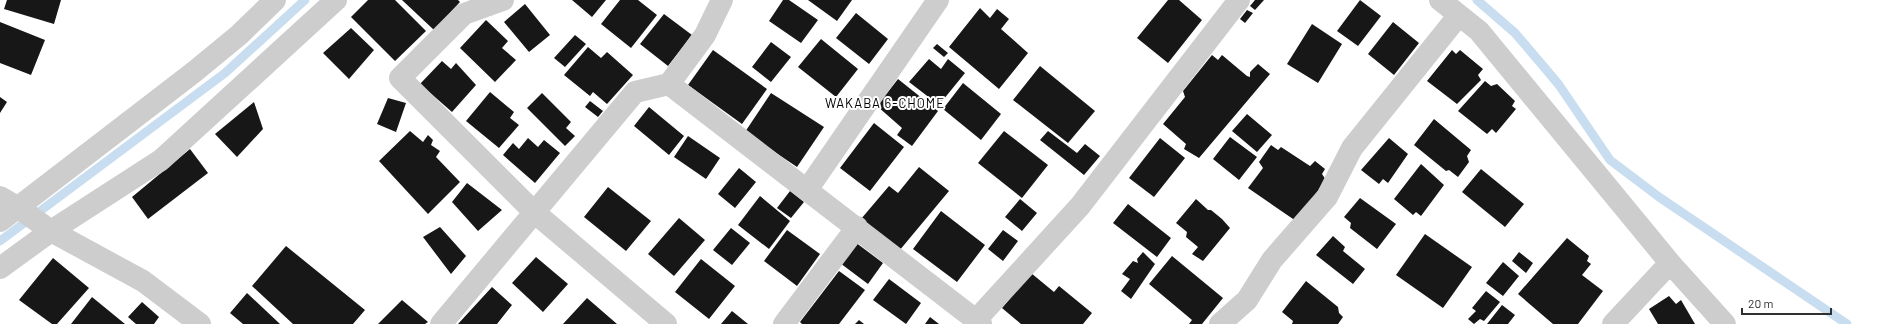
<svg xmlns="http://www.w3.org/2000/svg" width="1878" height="324" font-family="Barlow,sans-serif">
<rect width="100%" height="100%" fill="#fff"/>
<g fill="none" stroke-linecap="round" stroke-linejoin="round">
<path stroke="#c8ddef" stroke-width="9" d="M1477 0 1515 33 1544 67 1559 85 1610 160 1659 197 1847 324
M0 241 225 73 305 0"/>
</g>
<path fill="#171717" d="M7 0H61L54 24 4 9Z
M368 0H395L426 31 395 61 351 17Z
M402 0H458L460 2 434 30Z
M572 0H606L592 17Z
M620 0H638L657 15 631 48 601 24Z
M783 0H789L818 20 801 43 769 21Z
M808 0H852L837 21Z
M1168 0H1179L1202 20 1168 63 1137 38Z
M1255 0H1264L1255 10 1250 6Z
M1360 0 1381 16 1358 46 1337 31Z
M525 4 550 35 529 52 504 22Z
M980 8 990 18 997 9 1009 19 1001 29 1028 53 999 89 949 47Z
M1247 10 1253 13 1245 23 1240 19Z
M856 13 888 39 869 64 836 38Z
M664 14 692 35 668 66 640 44Z
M486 20 508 41 502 48 516 60 495 82 460 48Z
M0 22 45 40 31 75 0 63Z
M1393 22 1419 43 1394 75 1368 54Z
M1312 24 1342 44 1318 83 1287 64Z
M351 28 374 50 349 79 323 53Z
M575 35 586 44 565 67 554 58Z
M821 39 858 69 836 97 798 67Z
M771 42 791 57 771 82 752 67Z
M937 44 948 53 944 57 933 48Z
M588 47 601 58 607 52 633 75 607 104 593 92 590 96 564 75Z
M713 50 767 89 742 124 688 85Z
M1452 50 1456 54 1460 50 1483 69 1478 75 1481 80 1457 104 1427 81Z
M1212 55 1218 60 1222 55 1247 76 1250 77V72L1258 64 1270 74 1199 158 1184 149 1186 144 1163 124 1185 97 1183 91Z
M929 59 941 69 948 59 965 73 939 105 909 82Z
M442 61 451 69 456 63 476 85 452 112 420 84Z
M1040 66 1095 111 1068 143 1013 100Z
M898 79 938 111 912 146 897 135 902 128 877 106Z
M1485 81 1491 86 1497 84 1515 101 1512 106 1516 109 1496 133 1492 129 1487 134 1458 111Z
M963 83 1001 114 981 140 943 109Z
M490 92 514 112 510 118 519 125 499 148 466 121Z
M542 93 571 122 566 128 575 136 565 146 527 108Z
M771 93 824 127 797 167 745 132Z
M0 97 7 102 0 113Z
M388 98 406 103 396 132 377 124Z
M590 101 603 111 598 117 585 107Z
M254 102 263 129 237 157 215 134Z
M649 107 684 136 669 155 634 126Z
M1247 114 1272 135 1257 152 1232 131Z
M1434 119 1471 150 1467 156 1469 162 1458 177 1449 170 1446 171 1414 145Z
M874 123 904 147 870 191 840 168Z
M410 131 423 142 428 135 433 140 431 145 440 151 436 157 460 182 428 214 379 161Z
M1004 131 1048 165 1022 198 978 163Z
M1048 131 1077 153 1085 144 1100 156 1084 175 1040 140Z
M688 136 720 158 706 179 674 157Z
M1230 137 1257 157 1239 180 1213 159Z
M528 138 538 147 544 140 560 153 535 183 503 155 513 143 519 149Z
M1160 138 1185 158 1154 197 1129 178Z
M1389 138 1408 154 1388 183 1383 179 1379 184 1361 170Z
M1271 145 1278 150 1281 147 1310 166 1315 161 1325 169 1322 174 1326 180 1296 221 1248 188 1263 168 1259 162Z
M190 149 208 173 148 219 132 197Z
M1421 164 1444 185 1421 216 1416 212 1413 215 1394 199Z
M919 167 949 191 899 251 861 219 889 186 898 193Z
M739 168 756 182 735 208 718 194Z
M1481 169 1524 204 1505 227 1462 192Z
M467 183 502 210 478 231 452 202Z
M608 187 651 221 626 251 584 217Z
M790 191 804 202 791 218 777 208Z
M760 196 790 221 769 249 738 225Z
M1360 198 1396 224 1377 249 1350 228 1351 223 1344 217Z
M1020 199 1037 213 1022 231 1005 217Z
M1196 199 1208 210H1211L1222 219 1230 228 1203 261 1192 254 1198 247 1186 237 1187 232 1176 223Z
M1128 204 1171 238 1157 257 1113 223Z
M941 211 985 245 957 282 913 249Z
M679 218 705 240 674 276 648 254Z
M440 227 466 256 451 274 423 237Z
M731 228 750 243 732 265 713 250Z
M787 230 820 254 797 286 764 261Z
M1003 230 1018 241 1003 261 988 249Z
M1425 234 1472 267 1443 308 1396 275Z
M1333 236 1345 247 1343 251 1365 269 1353 284 1316 255Z
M1567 238 1589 256 1587 261 1591 264 1582 275 1603 291 1578 324H1553L1518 294Z
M855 242 883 263 868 284 840 263Z
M286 246 365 310 353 324H293L252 286Z
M1143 252 1155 264 1131 299 1121 291 1130 279 1122 274 1133 261 1138 263 1137 259Z
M1519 252 1533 263 1526 273 1512 261Z
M1172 256 1223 298 1202 324H1189L1192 320 1149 284Z
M536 257 568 284 543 312 512 283Z
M53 258 89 288 57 324H52L19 300Z
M701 259 735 286 709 319 675 292Z
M1503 262 1519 276 1503 296 1486 283Z
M839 271 865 290 839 324H802L800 322Z
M1031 273 1054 292 1059 286 1092 313 1083 324H1021L1002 308Z
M889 279 921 303 906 324 873 300Z
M1306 281 1338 307 1339 313 1343 317 1338 324H1292L1293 321 1282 312Z
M492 287 512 305 497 324H458Z
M1486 291 1500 302 1484 321 1480 319 1474 324 1468 319 1476 311 1472 308Z
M247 293 280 324H243L230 313Z
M1669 296 1676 304 1681 300 1695 324H1658L1649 309Z
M92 297 125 324H71Z
M587 298 617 324H563Z
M402 300 428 322 425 324H378Z
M142 302 159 317 154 324H136L128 317Z
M1502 305 1515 315 1508 324H1487Z
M732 311 748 324H721Z
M930 317 939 324H925Z
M859 320 864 324H855Z"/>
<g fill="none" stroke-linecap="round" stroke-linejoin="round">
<path stroke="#cdcdcd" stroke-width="22" d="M503 0 464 14 400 78 534 212 666 324
M1440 0 1479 31 1670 263 1725 324
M669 84 981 324
M807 190 938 0
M0 197 19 208 51 231 143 281 200 324
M0 221 194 72 239 35 275 0
M0 268 51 231 161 160 336 0
M976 320 1080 206 1239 0
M441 324 635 92 669 84 705 35 722 0
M784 324 857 227
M1220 324 1247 300 1272 260 1327 197 1352 148 1459 15
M1613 324 1670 263"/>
</g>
<g text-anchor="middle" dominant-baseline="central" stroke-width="4" stroke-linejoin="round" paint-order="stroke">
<g font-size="13" letter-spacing="1" fill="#000" stroke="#fff">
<text x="885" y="103">WAKABA 6-CHOME</text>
</g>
</g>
<path d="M1742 308v6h89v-6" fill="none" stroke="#303030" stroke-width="2"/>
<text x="1748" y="308" font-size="12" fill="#303030" stroke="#ffffff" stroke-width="3" paint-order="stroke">20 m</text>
</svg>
